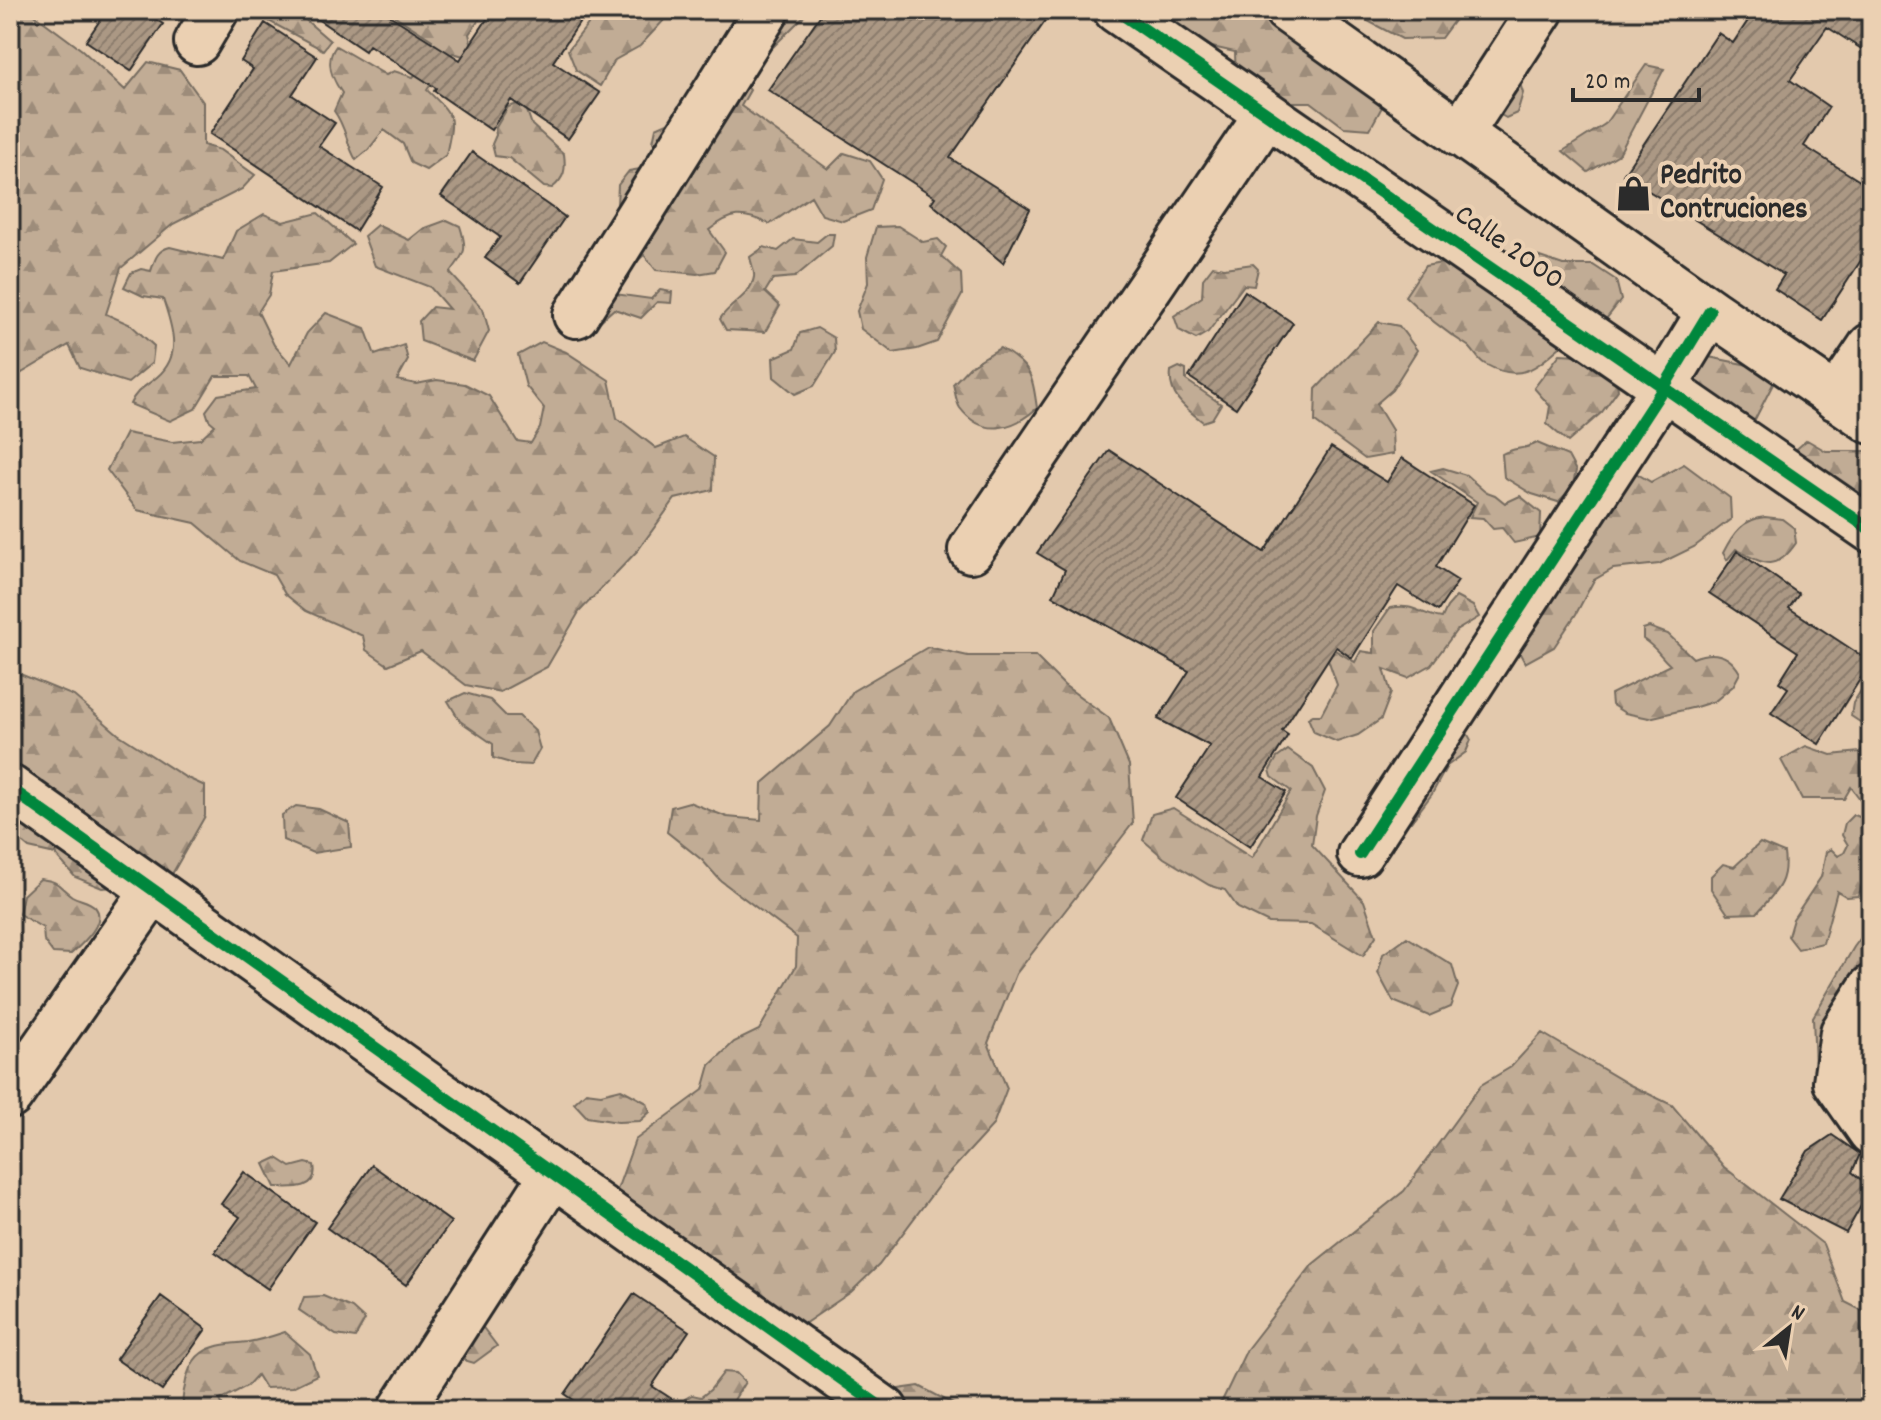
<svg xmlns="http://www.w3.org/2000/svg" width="1881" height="1420" font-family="Dekko,sans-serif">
<defs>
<pattern id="forest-firs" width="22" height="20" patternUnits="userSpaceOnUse" patternTransform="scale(2)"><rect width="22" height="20" fill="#c1ac95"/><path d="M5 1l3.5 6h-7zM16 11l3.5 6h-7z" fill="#9d8c7a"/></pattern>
<pattern id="building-hatch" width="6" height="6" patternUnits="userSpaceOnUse" patternTransform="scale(2)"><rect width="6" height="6" fill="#ab9884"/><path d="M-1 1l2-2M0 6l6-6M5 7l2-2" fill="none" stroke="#8b7c6c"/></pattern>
</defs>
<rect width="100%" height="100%" fill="#e3c9ad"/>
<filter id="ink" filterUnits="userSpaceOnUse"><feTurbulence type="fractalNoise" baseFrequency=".0125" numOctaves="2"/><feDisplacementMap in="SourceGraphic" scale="16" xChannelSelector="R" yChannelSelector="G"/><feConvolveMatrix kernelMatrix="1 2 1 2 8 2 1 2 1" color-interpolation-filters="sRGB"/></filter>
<g filter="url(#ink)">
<path fill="url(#forest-firs)" stroke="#766c60" stroke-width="2" d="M10 10H28L82 50 125 90 148 62 180 70 203 102V145L220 150 255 175 242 189 173 224 121 268 106 314 131 325 154 346 152 363 128 383 80 368 69 345 10 380Z
M207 10H303L301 16 330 41 323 50 265 19Z
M397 10H486L469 34 473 50 470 58 453 53 446 61 428 50 432 40 395 16Z
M583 10H662L665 19 640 46 615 60 600 86 576 70 568 50 592 19Z
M750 10H810L772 48 751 40Z
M1140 10H1268L1388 96 1370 129 1344 127 1311 102H1292L1257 83 1236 82 1235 52 1203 45Z
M1347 10H1462L1441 38 1402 39Z
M336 46 386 75 394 71 413 77 429 60 441 70 427 90C456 118 454 116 446 155L426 170 411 163 403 144 384 130 368 150 356 160C346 143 346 127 334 111L342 93C332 79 324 62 336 46Z
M1646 65 1664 69 1619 154 1588 172 1563 151 1605 124Z
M737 74 750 90 741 106 828 169 844 153 870 161 882 179 871 210 843 221 822 215 811 196 770 224C742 212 732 212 709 230L725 252 715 271 697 274 656 270 644 255 633 265 631 220 617 205 618 185 629 171 652 167 671 160 653 142 656 128 672 121Z
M1518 77 1523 93 1517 113 1506 118 1492 110Z
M517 104 527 111 532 125 564 154C566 169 565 178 552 188L544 187 509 158 495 156 492 144 496 135 495 129 508 107Z
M318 213 353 244 329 263 273 271 269 295 258 312 274 345 291 364 307 333 326 313 365 328 375 355 404 345 408 360 397 380 416 384 437 380 465 384 489 396 517 441 531 443 540 428 544 408 526 386 518 355 542 342 566 352 609 380 617 418 656 448 684 437 714 457 713 490 675 499 638 550 579 612 547 667 500 692 466 685 421 651 388 665 366 650 363 636 306 611 285 594 274 575 240 561 195 523 137 510 107 470 126 433 172 442 200 439 215 425 209 420 206 411 218 395 256 389 249 376H215L195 409 170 421 130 404C137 389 145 387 157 377 183 355 172 327 163 299L143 296 124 287 131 273 141 269 151 271C155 259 157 250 170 247L223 260 236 231 264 214 283 222Z
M447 220 460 226C468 251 465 253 450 273L483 309 489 331 473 361 421 341 419 321 432 307 449 309 430 287 375 266 364 236 377 225 409 240 423 229Z
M898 226 923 242 938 239 946 247 941 256 961 274 962 295 937 342 917 349 893 353 861 329 857 311 868 283 867 257 876 227Z
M827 234H834L832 246 795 277 773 279 765 292 780 306 765 332 726 330 720 319C729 304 751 296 754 277 755 272 751 263 750 257L764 247 778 251 793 239 817 242Z
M1528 253 1563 265H1593L1616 280 1621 300 1606 319 1560 305 1541 326 1561 346C1535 369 1519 383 1485 364 1478 360 1474 351 1468 346 1444 331 1425 316 1405 296L1425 266 1470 258 1516 271Z
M1253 264 1258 269 1254 286 1244 285 1208 332 1196 339 1179 330 1174 316 1202 297 1203 279 1213 266 1224 268Z
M660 290 672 292 671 303 657 302 641 318 614 309 598 323 590 312 615 294 651 299Z
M1379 322 1399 326 1417 350 1392 390 1376 404 1392 430 1393 454 1365 459 1315 422 1316 389Z
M817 328 834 338 835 352 814 386 795 394 774 377 773 358 794 349 800 333Z
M1000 348C1031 366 1032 374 1037 408 1013 430 983 438 960 408 956 402 955 391 953 384L970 366Z
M1560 354 1594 356 1616 375 1618 390 1602 412 1568 442 1547 424 1550 406 1534 388Z
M1704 356 1753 366 1775 380 1752 425 1692 412 1691 372Z
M1179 367 1186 370V380L1221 404 1212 419 1203 422C1185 408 1168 396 1171 371Z
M1807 440 1826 451H1871V494L1851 507 1792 453Z
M1537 443 1568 456 1576 471 1572 488 1558 502 1532 494 1504 477 1502 454C1514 447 1524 450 1537 443Z
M1684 464 1730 498 1731 519 1694 547 1659 564 1613 569 1594 580 1576 614 1554 647 1525 663 1512 639 1634 472 1651 482Z
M1443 468 1466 475 1484 491 1495 495 1505 503 1520 496 1541 513 1540 537 1514 543 1502 528 1493 529 1483 518 1470 517 1477 502 1431 471Z
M1765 517 1782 519 1794 528 1796 543C1776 573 1763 564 1736 549L1727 560 1723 553C1733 533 1743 519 1765 517Z
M1456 597 1473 606 1479 617 1456 631 1431 665 1408 678 1384 669 1391 693 1381 719 1358 735 1337 742 1314 732 1308 718 1313 715H1321L1337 685 1328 659 1333 649 1355 662 1361 651 1374 653V631L1390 608C1415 603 1418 614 1442 618L1447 607Z
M1649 627 1668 634 1693 658C1713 650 1729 653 1740 673L1733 686 1715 701 1696 707 1649 718 1625 713 1612 705 1611 694 1670 665C1659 655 1658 649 1643 639V629Z
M928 647 968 656H1035L1064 685 1109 718 1129 765 1133 823 1016 974 988 1043 1007 1088 993 1125 942 1181 879 1265 851 1292 801 1326 616 1193 635 1140 703 1090 710 1065 734 1042 759 1030 796 966 797 938 720 880 702 860 667 832 671 807 689 802 727 817 761 820 762 784 830 726 853 691Z
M20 674 74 696 118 734 185 777 205 786V816L167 883 102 888 75 877 55 854 29 848 10 832V682Z
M1871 675V866L1858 896 1847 897 1837 891 1823 943 1798 949 1788 936 1793 919 1821 877 1826 852 1831 849 1838 856 1844 853 1848 845 1842 835 1845 823 1853 815 1863 818V803L1851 787 1844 799H1802L1781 760 1806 746 1831 755 1860 752 1865 746 1863 724 1851 716 1853 703Z
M465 693 490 700 506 716H519L535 731 540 749 531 765 514 764 493 758V744L460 721 448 701Z
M1449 733H1467L1471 740 1466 752 1447 766 1432 794 1411 822H1395Z
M1288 750 1313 768 1325 791 1316 816 1312 845 1364 901 1376 936 1363 956 1311 924 1269 923 1238 908 1225 890 1209 885 1164 858 1143 840 1152 814 1173 808 1252 858 1291 791 1272 777 1270 770 1277 758Z
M296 806 319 809 349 823 351 847 313 853 283 840 282 815Z
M1760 843 1784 853C1788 883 1776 891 1757 913L1728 914 1711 889V876L1723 864 1734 867Z
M40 879C62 882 56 885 72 896 79 900 90 901 95 907 108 922 81 945 71 954L53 953 44 941 43 928 19 914 23 895Z
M1871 924V1115L1831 1088 1815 1067 1813 1017 1854 947Z
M1407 937 1452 965 1458 986 1450 1007 1429 1016 1393 1001 1378 973 1383 954Z
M1542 1033 1630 1085 1672 1105 1724 1167 1823 1244 1845 1302 1871 1315V1410H1211L1222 1401 1247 1349 1313 1264 1404 1191 1481 1085 1511 1067Z
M621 1089 647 1103 650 1112 640 1121 618 1122 587 1117 574 1103 586 1092 601 1094Z
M277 1158 291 1167 306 1163 314 1165C319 1190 294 1188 275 1187L264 1164Z
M323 1296 352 1308 365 1320 355 1338 336 1335 299 1310 304 1297Z
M481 1325 497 1346 474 1363 447 1355Z
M285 1332 310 1354 317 1375 292 1387 265 1388 257 1375 247 1386 220 1400 225 1410H185C181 1402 183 1395 185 1386 191 1346 215 1345 248 1342 261 1340 273 1336 285 1332Z
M724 1372 736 1373 745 1382 728 1410C712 1410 693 1414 685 1399L692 1395 701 1397 710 1390Z
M919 1386 961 1408 963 1410H888L892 1390Z"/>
<path fill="url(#building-hatch)" stroke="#2b2b2b" stroke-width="2" d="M107 10H141L163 24 131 71 86 41Z
M304 10H392L389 15 460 60 493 10H588L553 62 600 93 568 139 511 100 491 130 434 91 436 88 369 45 365 51Z
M824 10H1053L950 158 1030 209 1003 263 931 203 935 197 768 90Z
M1755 10H1871V55L1827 27 1790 80 1829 107 1804 146 1871 188V245L1822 320 1775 289 1784 275 1623 175 1718 33 1733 43Z
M265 23 317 57 292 95 335 123 319 146 383 187 356 231 210 134 253 69 241 61Z
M472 152 565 217 520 283 485 258 500 237 441 196Z
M1245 291 1293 323 1236 408 1189 377Z
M1331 447 1387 482 1402 458 1474 505 1436 567 1458 581 1438 611 1398 586 1352 658 1336 647 1282 731 1288 735 1262 777 1286 792 1250 847 1176 798 1210 746 1158 719 1189 671 1053 596 1065 570 1037 553 1109 450 1264 552Z
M1737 551 1799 594 1789 608 1871 662 1819 744 1771 713 1788 688 1779 682 1798 652 1709 593Z
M1832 1135 1860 1154 1852 1172 1871 1188 1846 1233 1779 1199 1808 1151Z
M372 1165 451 1222 406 1285 327 1228Z
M244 1172 315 1222 268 1289 215 1252 240 1217 221 1204Z
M634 1294 689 1331 652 1386 689 1410H588L565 1394Z
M161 1296 206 1329 162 1391 116 1359Z"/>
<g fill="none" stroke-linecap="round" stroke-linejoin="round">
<defs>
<path id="minor" d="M1116 10 1871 530
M1287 10 1710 311 1871 421
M197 42 216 10
M1460 134 1541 10
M576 315 767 10
M1836 398 1871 346
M971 550 1267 114
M10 788 885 1410
M1360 854 1664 387 1710 311
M1871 988 1843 1032 1836 1082 1871 1132
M10 1096 153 891
M401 1410 553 1174"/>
</defs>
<use href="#minor" stroke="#2b2b2b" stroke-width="50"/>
<use href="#minor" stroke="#ebd0b2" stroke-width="44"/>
<defs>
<path id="cycleway" d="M1116 10 1871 530
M10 788 885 1410
M1360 854 1664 387 1710 311"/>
</defs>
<use href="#cycleway" stroke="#ebd0b2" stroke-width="17"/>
<use href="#cycleway" stroke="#00873e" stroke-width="12"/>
</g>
</g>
<defs>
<symbol id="shop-bare" viewBox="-9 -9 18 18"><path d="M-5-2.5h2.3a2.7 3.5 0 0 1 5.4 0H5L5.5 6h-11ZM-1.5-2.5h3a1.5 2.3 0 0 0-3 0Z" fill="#2b2b2b" stroke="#ebd0b2" stroke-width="2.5" paint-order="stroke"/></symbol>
</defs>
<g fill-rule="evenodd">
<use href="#shop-bare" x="1608" y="168" width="51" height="51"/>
</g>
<g text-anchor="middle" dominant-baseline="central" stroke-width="8" stroke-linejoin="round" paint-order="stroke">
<g font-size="30" font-weight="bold" fill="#2b2b2b" stroke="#ebd0b2" text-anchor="start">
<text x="1660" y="177">Pedrito<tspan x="1660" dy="34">Contruciones</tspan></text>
</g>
<g font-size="30" fill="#2b2b2b" stroke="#ebd0b2">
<text transform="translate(1508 249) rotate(35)">Calle 2000</text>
</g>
</g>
<rect width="1881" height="1420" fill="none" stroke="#ebd0b2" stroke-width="40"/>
<rect x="20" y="20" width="1841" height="1380" fill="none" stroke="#2b2b2b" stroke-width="3" filter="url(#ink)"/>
<g transform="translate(1789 1328) rotate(30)" stroke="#ebd0b2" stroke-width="6" paint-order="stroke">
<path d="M0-6L14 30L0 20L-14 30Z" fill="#2b2b2b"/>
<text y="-12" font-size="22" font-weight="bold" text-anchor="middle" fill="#2b2b2b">N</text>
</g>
<path d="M1573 88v12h126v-12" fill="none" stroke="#2b2b2b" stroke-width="4"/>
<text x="1585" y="88" font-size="24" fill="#2b2b2b" stroke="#ebd0b2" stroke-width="6" paint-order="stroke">20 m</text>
</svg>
